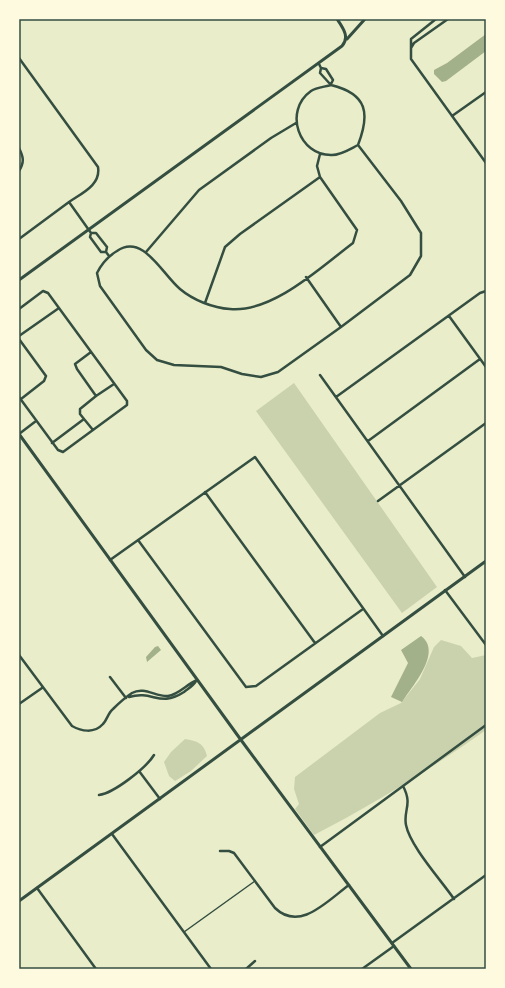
<svg xmlns="http://www.w3.org/2000/svg" width="505" height="988" font-family="Quicksand,sans-serif">
<rect width="100%" height="100%" fill="#e9edc9"/>
<path fill="#cad2ad" d="M294 383 437 587 402 613 256 411Z
M441 640 461 646 472 658 486 655V730C431 769 374 804 314 835L295 809 299 804 294 789 295 777 380 713 401 703 420 679 434 647Z
M185 739C197 741 204 743 207 756L191 771 175 781 169 776 164 762 171 752Z"/>
<path fill="#a3b18a" d="M486 34V51L446 81 442 82 434 74V70L447 63Z
M421 636C443 652 412 686 402 702L391 697 408 663 401 650Z
M158 646 161 650 147 662 146 657 155 647Z"/>
<g fill="none" stroke-linecap="round" stroke-linejoin="round">
<path stroke="#344e41" stroke-width="1.5" d="M184 932 255 881"/>
<path stroke="#344e41" stroke-width="2.5" d="M436 19 411 39V59L486 163
M411 48 414 43 448 19
M19 58 98 167C101 185 82 193 69 202L91 233H96L107 247 106 252 109 256
M319 64 321 68 320 73 331 85
M321 68 326 69 333 80 331 84
M331 85C368 94 370 114 358 145 350 149 341 155 332 155 299 156 283 111 311 91 317 87 325 87 331 85Z
M452 116 486 92
M19 148C23 156 25 162 19 171
M320 154 317 166 320 177 357 230 353 243C321 267 273 313 230 309 213 308 193 300 180 289 162 274 143 233 117 251 107 257 102 263 97 273L100 286 146 350 157 360 174 365 221 367 242 374 261 377 278 372 341 327 410 275 421 256V233L401 201 358 145
M91 233 90 237 101 252H106
M19 239 69 202
M146 252 199 190 271 138 296 123
M306 277 341 327
M205 303 225 247 240 234 320 177
M19 309 43 291 48 293 127 401V405L63 452 58 450 19 397
M449 316 486 367
M19 336 59 308
M19 339 46 376 44 381 21 399
M320 375 465 577
M96 396 114 384
M336 397 480 293 486 291
M84 419 80 414V409L96 396 77 369 75 364 91 352
M19 434 36 421
M368 441 480 359
M52 443 84 419 93 430
M205 492 315 643
M378 501 486 423
M138 540 246 687 256 686 363 609
M110 560 255 457 383 636
M445 590 486 645
M19 655 72 726C81 731 94 734 103 724 107 720 108 713 113 709 118 704 126 697 132 693 144 686 156 697 168 696 178 695 187 684 197 680
M110 677 126 698
M129 697C154 690 159 708 184 692 189 688 193 686 196 681
M19 704 42 688
M139 771 160 799
M403 786C413 805 403 810 406 825 410 846 441 880 454 899
M99 795C114 793 146 768 154 755
M112 834 211 969
M320 847 486 725
M220 851H229L234 853 275 908C300 932 327 901 349 885
M37 888 96 969
M392 943 486 875
M246 969 255 961
M362 969 394 946"/>
<path stroke="#344e41" stroke-width="3" d="M347 39 365 19
M19 280 342 46C350 37 343 28 337 19
M19 434 241 740 411 969
M19 901 486 561"/>
</g>
<rect width="505" height="988" fill="none" stroke="#fefae0" stroke-width="40"/>
<rect x="20" y="20" width="465" height="948" fill="none" stroke="#344e41" stroke-width="1.5"/>
</svg>
